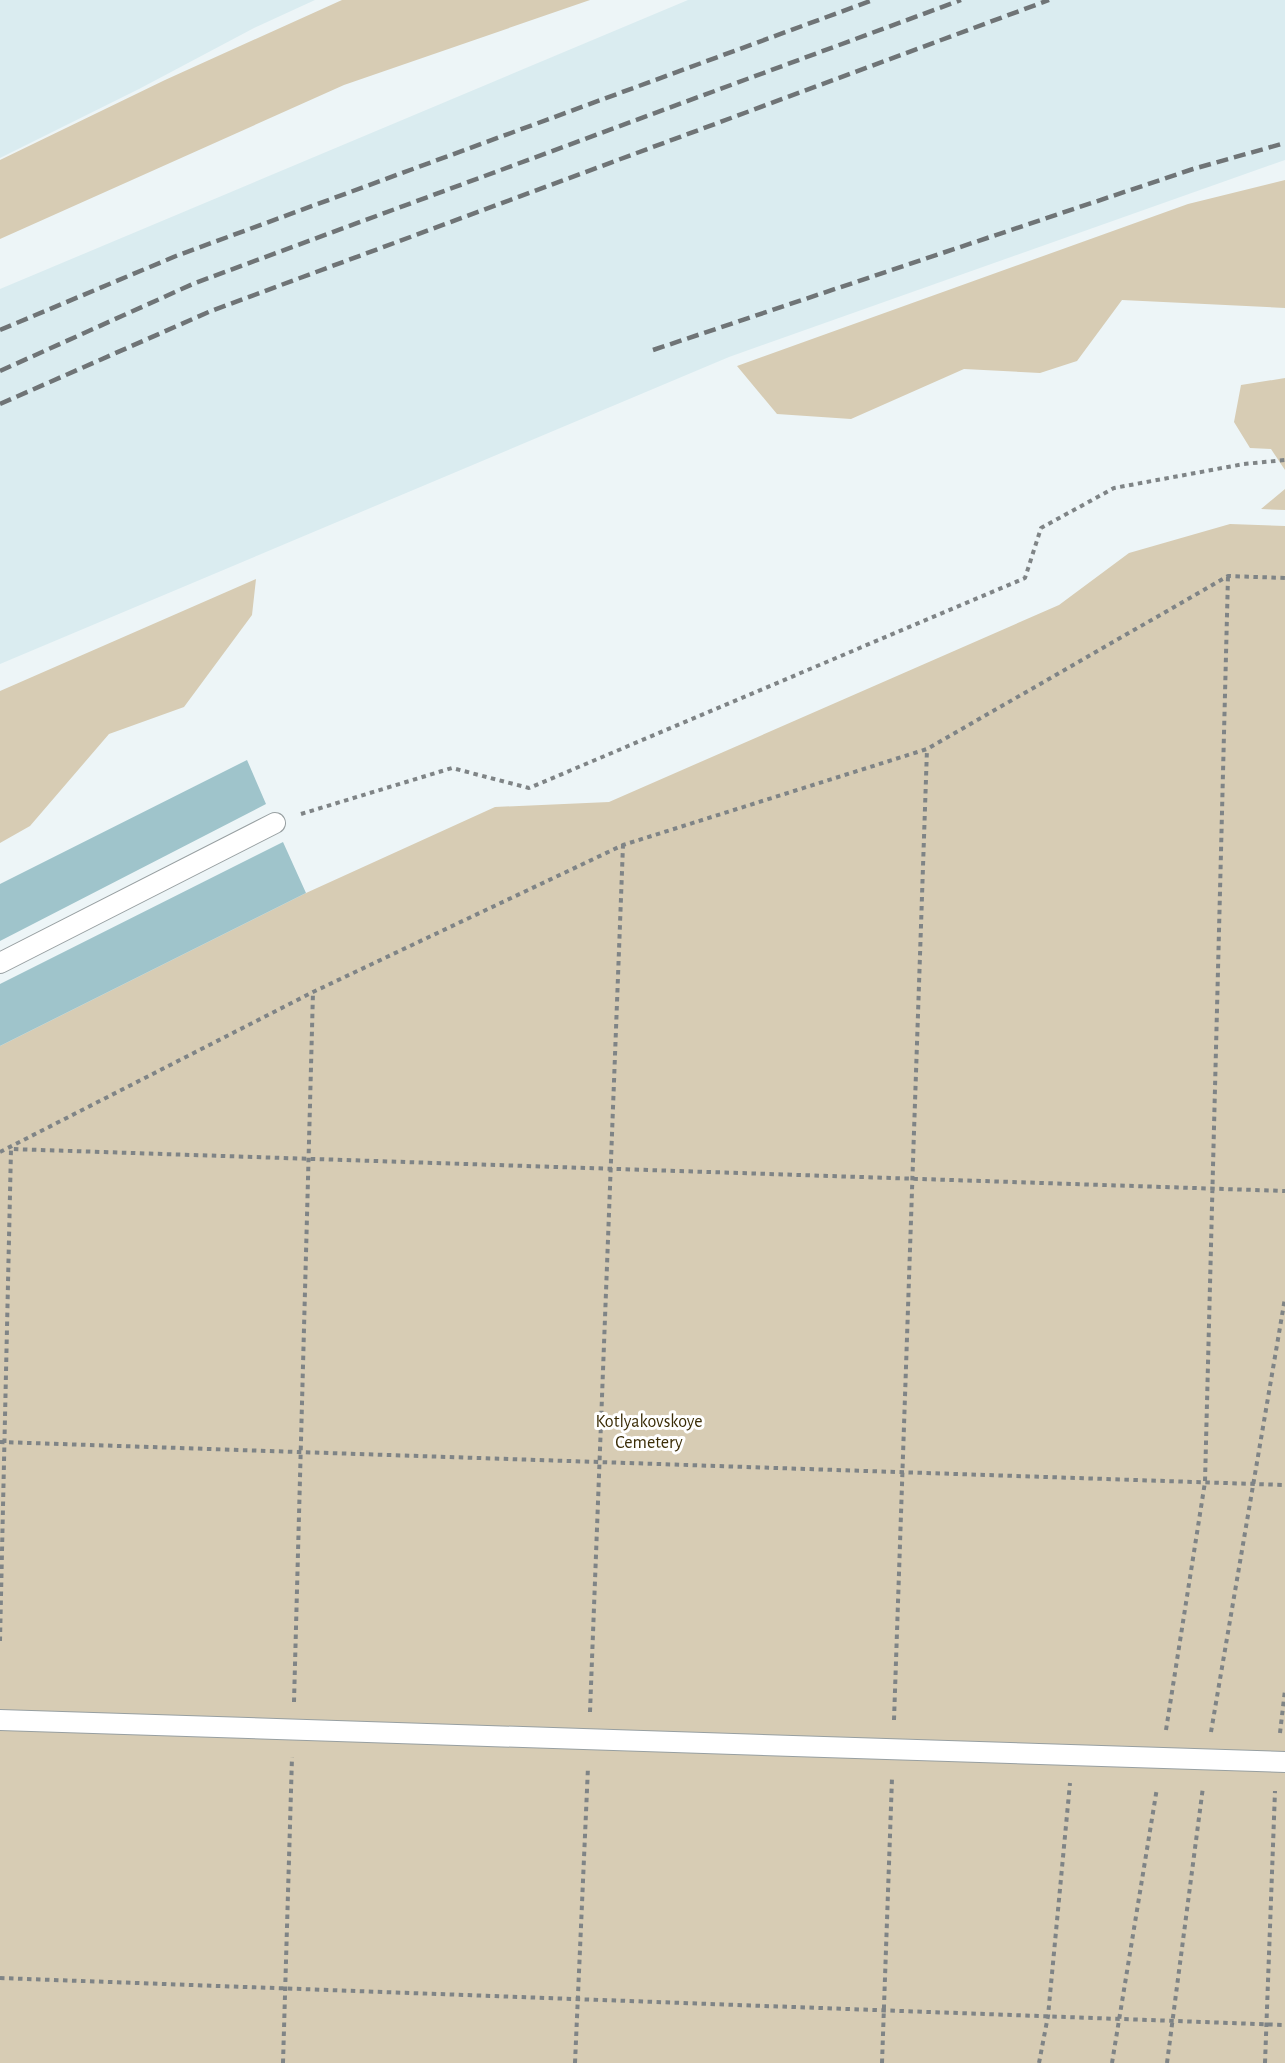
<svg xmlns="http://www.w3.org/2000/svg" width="1285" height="2063" font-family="'Alegreya Sans',sans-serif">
<rect width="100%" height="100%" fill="#edf5f7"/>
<path fill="#daecf0" d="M0 0H315L254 28 139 89 0 158Z
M688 0H1285V160L729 357 0 664V289Z"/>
<path fill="#d7ccb4" d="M342 0H590L344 85 0 239V160L165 80Z
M1285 180V308L1122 300 1077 361 1040 373 964 369 851 419 777 414 737 366 1188 204Z
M1285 378V470L1271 449 1250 448 1234 422 1241 385Z
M1285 489V510L1261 509Z
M1230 524 1285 526V2063H0V1046L306 893 495 807 609 802 1059 605 1129 553Z
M256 579 252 615 184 707 109 734 30 826 0 843V691Z"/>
<path fill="#9fc4cb" d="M247 760 266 804 0 941V884Z
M283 842 306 893 0 1046V984Z"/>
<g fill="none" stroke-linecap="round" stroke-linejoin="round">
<defs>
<path id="lane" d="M0 963 275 823
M0 1720 1285 1762"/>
</defs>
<use href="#lane" stroke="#979fa1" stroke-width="22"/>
<path stroke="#7f8486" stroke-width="4" stroke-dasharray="4.5 4.5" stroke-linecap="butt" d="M301 814 452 768 529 788 1025 578 1041 528 1114 488 1244 464 1285 460
M0 1152 313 992 623 845 927 749 1228 576 1285 578
M0 1442 1285 1485
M0 1641 11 1149 1285 1191
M294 1702 313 992
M590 1712 623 845
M894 1720 927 749
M1166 1730 1205 1482 1228 576
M1211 1732 1285 1298
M1280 1733 1285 1690
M0 1978 1285 2025
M283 2063 292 1757
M575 2063 588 1767
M882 2063 892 1778
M1039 2063 1048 2016 1070 1783
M1112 2063 1157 1788
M1167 2063 1203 1787
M1265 2063 1275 1791"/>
<use href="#lane" stroke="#fff" stroke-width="20"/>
<path stroke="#6f7476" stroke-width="4.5" stroke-dasharray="12 6" stroke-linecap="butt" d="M0 330 176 256 873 0
M653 350 1193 169 1285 143
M0 371 195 283 961 0
M0 404 211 311 1049 0"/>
</g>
<g text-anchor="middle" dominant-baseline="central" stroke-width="6" stroke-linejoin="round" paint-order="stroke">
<g font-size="18" fill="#3a2c06" stroke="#fff">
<text x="649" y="1422">Kotlyakovskoye<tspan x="649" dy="21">Cemetery</tspan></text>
</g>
</g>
</svg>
